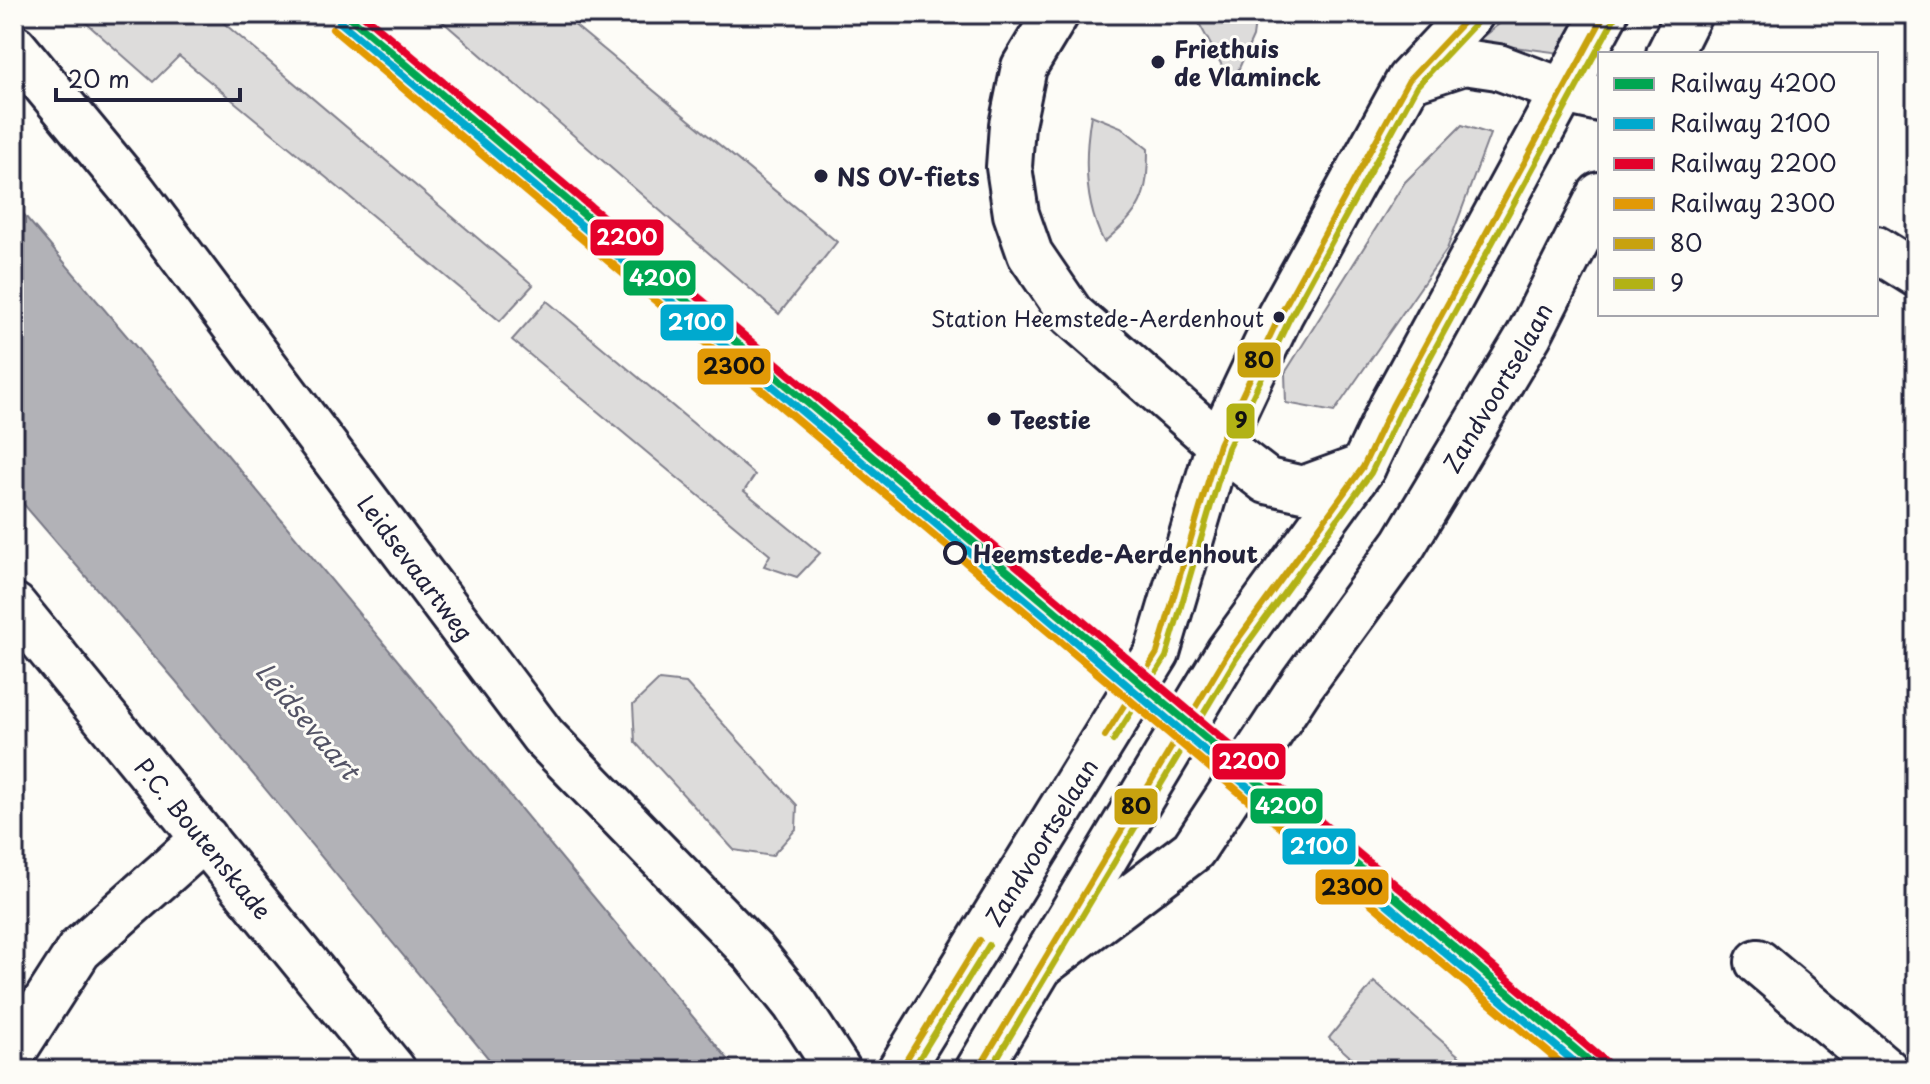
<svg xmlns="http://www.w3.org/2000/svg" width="1930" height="1084" font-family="'Playpen Sans',sans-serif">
<rect width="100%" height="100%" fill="#fdfcf7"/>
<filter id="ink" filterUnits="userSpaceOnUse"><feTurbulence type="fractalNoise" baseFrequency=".0125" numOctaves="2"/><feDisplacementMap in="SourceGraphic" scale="16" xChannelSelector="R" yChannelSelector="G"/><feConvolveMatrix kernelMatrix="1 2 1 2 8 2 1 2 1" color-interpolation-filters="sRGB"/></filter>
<g filter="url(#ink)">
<path fill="#dddcdb" stroke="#807f8b" stroke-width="2" d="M76 14H213L533 285 500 321 179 56 153 82Z
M434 14H561L837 242 779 314Z
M1194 14H1256L1253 37 1232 84Z
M1512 14H1590L1568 54 1476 42Z
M1091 115 1121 127 1148 149C1148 198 1141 211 1104 242 1084 203 1084 157 1091 115Z
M1462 125 1490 134 1447 249 1334 412 1286 403 1285 373 1405 182Z
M547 301 755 475 744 491 820 553 797 577 764 566 770 555 512 340Z
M659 680 686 683 797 805 796 829 772 856 734 850 635 742 633 705Z
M1374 982 1475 1070H1365L1329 1038Z"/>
<path fill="#b2b2b7" stroke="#787885" stroke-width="2" d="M14 203 221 447 737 1070H498L175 680 14 493Z"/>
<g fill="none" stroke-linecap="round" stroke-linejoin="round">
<defs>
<g id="minor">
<path d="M1056 14 1024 67 1012 125 1009 167 1016 214 1030 254 1071 314 1219 444"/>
<path id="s1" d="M14 47 134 192 543 736 754 953 795 1004 838 1070"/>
<path d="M1669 54 1689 14"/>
<path d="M1563 91 1600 99"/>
<path d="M1876 249 1916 274"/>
<path id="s2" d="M14 606 393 1070"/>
<path d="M1758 962 1886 1070"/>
<path id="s3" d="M1040 966 1193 850 1303 683 1404 544 1529 335 1600 195"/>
<path d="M14 1051 79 950 205 838"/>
</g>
<g id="major">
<path d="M1412 79 1464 62 1498 67 1563 91"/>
<path d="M1219 444 1267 481 1303 489 1363 467"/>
<path id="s4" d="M900 1070 1157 653 1219 444 1280 315 1409 80 1471 14"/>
<path d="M978 1070 1228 653 1363 467 1392 406 1605 14"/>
</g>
</defs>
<use href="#minor" stroke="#22223b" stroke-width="50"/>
<use href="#major" stroke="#22223b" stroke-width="50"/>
<use href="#minor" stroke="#fdfcf7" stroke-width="44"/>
<use href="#major" stroke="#fdfcf7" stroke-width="44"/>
<defs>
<path id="bus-1" d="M1105 736 1157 653 1219 444 1280 315 1409 80 1471 14
M900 1070 980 940
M978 1070 1228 653 1363 467 1392 406 1605 14"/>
<path id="bus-2" d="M1113 741 1166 657 1228 448 1289 320 1417 86 1478 21
M912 1070 989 945
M990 1070 1236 659 1371 473 1401 411 1614 19"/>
</defs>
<use href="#bus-1" stroke="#fdfcf7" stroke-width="12"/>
<use href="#bus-2" stroke="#fdfcf7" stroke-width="12"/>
<use href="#bus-1" stroke="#c8a20f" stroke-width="6"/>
<use href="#bus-2" stroke="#b2b215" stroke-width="6"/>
<defs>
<path id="rail-1" d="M346 14 1600 1070"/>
<path id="rail-2" d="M340 22 1584 1070"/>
<path id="rail-3" d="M362 14 1606 1062"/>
<path id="rail-4" d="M333 29 1569 1070"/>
</defs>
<use href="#rail-1" stroke="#fdfcf7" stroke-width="14"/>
<use href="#rail-2" stroke="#fdfcf7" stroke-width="14"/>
<use href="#rail-3" stroke="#fdfcf7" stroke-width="14"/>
<use href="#rail-4" stroke="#fdfcf7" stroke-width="14"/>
<use href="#rail-1" stroke="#00a651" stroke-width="8"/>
<use href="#rail-2" stroke="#00a9ce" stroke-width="8"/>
<use href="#rail-3" stroke="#e4002b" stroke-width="8"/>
<use href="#rail-4" stroke="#e29906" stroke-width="8"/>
</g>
</g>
<g fill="#22223b" stroke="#fdfcf7" stroke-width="3">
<circle cx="1158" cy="62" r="8"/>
<circle cx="821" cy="176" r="8"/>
<circle cx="1279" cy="317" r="7"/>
<circle cx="994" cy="419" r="8"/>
</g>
<circle fill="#fdfcf7" stroke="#22223b" stroke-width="4" cx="955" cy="553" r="10"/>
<g text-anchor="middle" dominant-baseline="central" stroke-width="6" stroke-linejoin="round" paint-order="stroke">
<g font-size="22" fill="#22223b" stroke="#fdfcf7" text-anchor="end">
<text x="1264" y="317">Station Heemstede-Aerdenhout</text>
</g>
<g font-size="24" font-weight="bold" fill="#22223b" stroke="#fdfcf7" text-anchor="start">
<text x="1174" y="48">Friethuis<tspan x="1174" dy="28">de Vlaminck</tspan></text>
<text x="837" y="176">NS OV-fiets</text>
<text x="1010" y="419">Teestie</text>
</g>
<g font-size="24" fill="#22223b" stroke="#fdfcf7">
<text stroke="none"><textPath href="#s3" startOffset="746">Zandvoortselaan</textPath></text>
<text stroke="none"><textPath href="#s1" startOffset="658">Leidsevaartweg</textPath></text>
<text stroke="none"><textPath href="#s2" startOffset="300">P.C. Boutenskade</textPath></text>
<text stroke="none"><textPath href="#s4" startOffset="268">Zandvoortselaan</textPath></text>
</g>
<g font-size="24" font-weight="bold" fill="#22223b" stroke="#fdfcf7" text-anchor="start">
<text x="973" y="553">Heemstede-Aerdenhout</text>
</g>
<g font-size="26" font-style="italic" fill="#545466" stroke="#fdfcf7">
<text transform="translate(308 720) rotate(50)">Leidsevaart</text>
</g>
</g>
<g stroke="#fdfcf7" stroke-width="3">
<rect x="589" y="218" width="76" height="39" rx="8" fill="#e4002b"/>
<rect x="622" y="259" width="75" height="38" rx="8" fill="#00a651"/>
<rect x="659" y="303" width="76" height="39" rx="8" fill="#00a9ce"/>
<rect x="1236" y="341" width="46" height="38" rx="8" fill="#c8a20f"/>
<rect x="696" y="347" width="76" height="39" rx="8" fill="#e29906"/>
<rect x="1225" y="402" width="31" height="38" rx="8" fill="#b2b215"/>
<rect x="1211" y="742" width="76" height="39" rx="8" fill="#e4002b"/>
<rect x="1249" y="787" width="75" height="38" rx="8" fill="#00a651"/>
<rect x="1113" y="787" width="46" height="39" rx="8" fill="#c8a20f"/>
<rect x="1281" y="827" width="76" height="39" rx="8" fill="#00a9ce"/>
<rect x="1314" y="868" width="76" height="38" rx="8" fill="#e29906"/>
</g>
<g font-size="22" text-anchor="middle" font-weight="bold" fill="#fff">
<text x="627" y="245">2200</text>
<text x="660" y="286">4200</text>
<text x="697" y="330">2100</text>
<text x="1249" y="769">2200</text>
<text x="1286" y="814">4200</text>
<text x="1319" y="854">2100</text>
</g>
<g font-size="22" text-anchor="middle" font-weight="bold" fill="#111">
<text x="1259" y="368">80</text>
<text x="734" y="374">2300</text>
<text x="1241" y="428">9</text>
<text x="1136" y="814">80</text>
<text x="1352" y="895">2300</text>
</g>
<rect width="1930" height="1084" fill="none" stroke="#fdfcf7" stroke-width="48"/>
<rect x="24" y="24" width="1882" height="1036" fill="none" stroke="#22223b" stroke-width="3" filter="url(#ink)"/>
<rect x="1598" y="52" width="280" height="264" fill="#fdfcf7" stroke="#a5a5ac" stroke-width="2"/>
<rect x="1614" y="78" width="40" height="12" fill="#00a651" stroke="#a5a5ac" stroke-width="2"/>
<text x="1670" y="92" font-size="24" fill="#22223b">Railway 4200</text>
<rect x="1614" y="118" width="40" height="12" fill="#00a9ce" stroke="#a5a5ac" stroke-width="2"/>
<text x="1670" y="132" font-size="24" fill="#22223b">Railway 2100</text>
<rect x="1614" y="158" width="40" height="12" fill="#e4002b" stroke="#a5a5ac" stroke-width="2"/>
<text x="1670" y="172" font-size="24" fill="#22223b">Railway 2200</text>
<rect x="1614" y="198" width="40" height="12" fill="#e29906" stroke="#a5a5ac" stroke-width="2"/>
<text x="1670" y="212" font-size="24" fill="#22223b">Railway 2300</text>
<rect x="1614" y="238" width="40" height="12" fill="#c8a20f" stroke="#a5a5ac" stroke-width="2"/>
<text x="1670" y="252" font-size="24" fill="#22223b">80</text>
<rect x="1614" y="278" width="40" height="12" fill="#b2b215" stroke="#a5a5ac" stroke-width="2"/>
<text x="1670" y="292" font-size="24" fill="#22223b">9</text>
<path d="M56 88v12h184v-12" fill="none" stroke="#22223b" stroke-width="4"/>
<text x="68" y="88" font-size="24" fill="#22223b" stroke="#fdfcf7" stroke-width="6" paint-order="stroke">20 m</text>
</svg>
